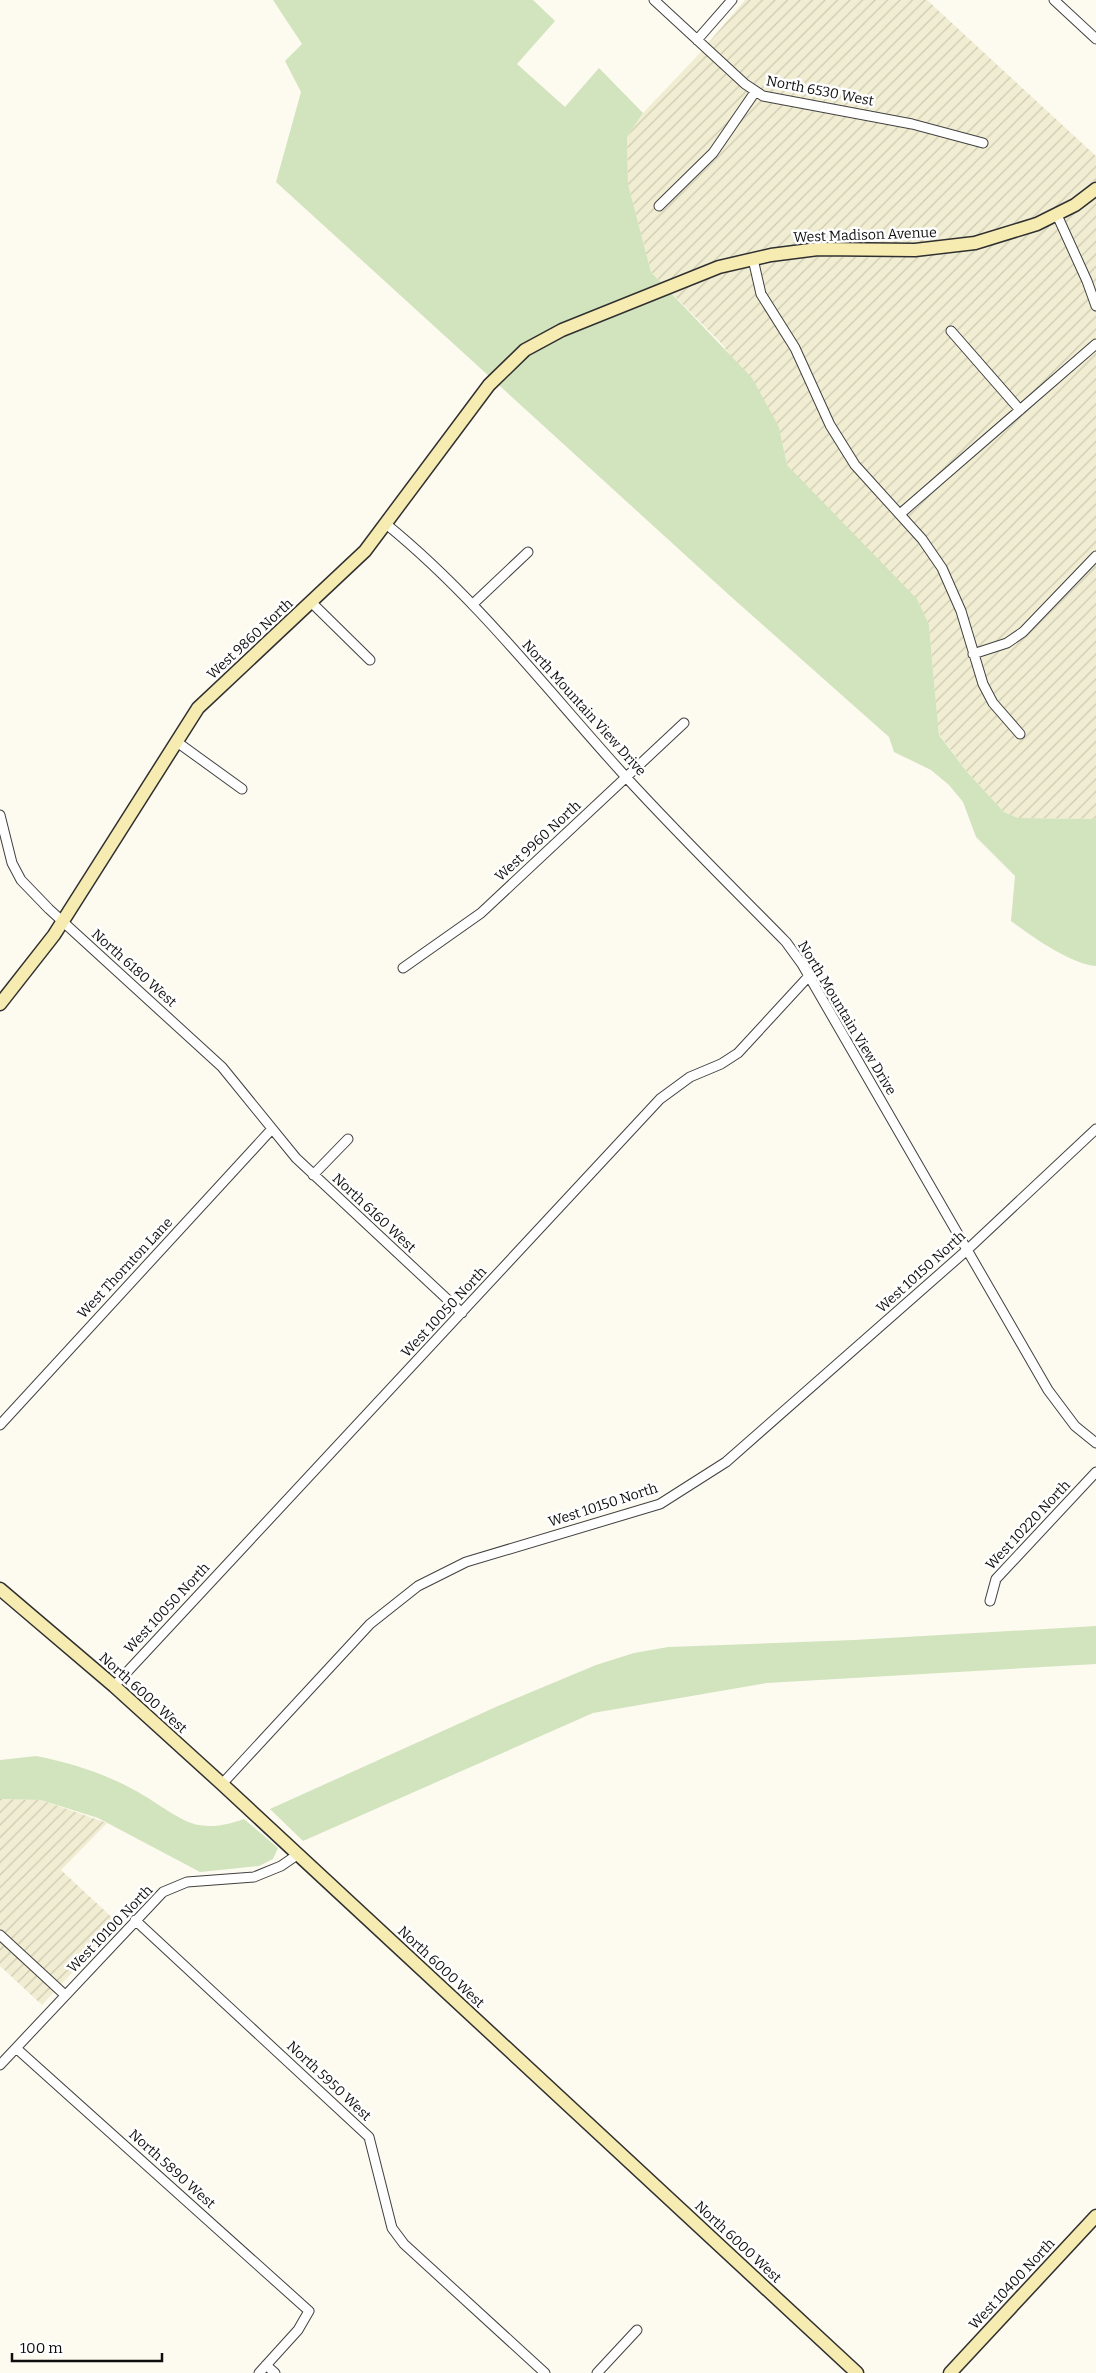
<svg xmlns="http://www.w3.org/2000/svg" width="1096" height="2373" font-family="Bitter,serif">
<defs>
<pattern id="farmland-furrows" width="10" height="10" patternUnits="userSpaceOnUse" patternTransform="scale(1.25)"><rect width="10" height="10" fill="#f1edd2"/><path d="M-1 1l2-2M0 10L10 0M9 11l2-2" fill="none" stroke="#cdcab3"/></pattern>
</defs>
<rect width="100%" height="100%" fill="#fdfaf0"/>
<path fill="url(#farmland-furrows)" d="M745 0H927L1096 156V819L1018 818 1004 812 967 772 939 734 929 625 787 465 779 427 722 344 651 272 628 184 627 137 643 113 698 55Z
M0 1799 41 1800 107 1823 61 1870 118 1923 42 2005 0 1966Z"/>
<path fill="#d2e4bd" d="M273 0H533L555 21 517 64 565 107 599 68 643 113 627 137 628 184 651 272 752 378 779 427 787 465 917 599 929 625 939 735 967 772 1004 812 1018 818 1096 819V966C1069 963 1033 937 1011 921L1015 876 976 837 963 802 949 785 931 770 894 752 889 737 728 594 276 182 301 92 285 61 302 44Z
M1096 1626V1664L767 1683 593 1713 303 1841 270 1809 498 1706 596 1665 634 1653 668 1647 854 1640Z
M36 1756C72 1763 106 1774 138 1792 153 1800 182 1823 199 1825 215 1828 229 1824 244 1819L278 1848 273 1859 259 1866 200 1872 98 1818 41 1800 0 1799V1760Z"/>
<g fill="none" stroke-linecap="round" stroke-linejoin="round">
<defs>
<path id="street" d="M654 0 745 84 763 96 912 124 983 143
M1054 0 1096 39
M697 40 732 0
M659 206 713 153 755 92
M1057 215 1087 281 1096 306
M753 259 761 294 795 348 830 425 855 465 922 539 942 568 961 611 983 684 993 703 1020 734
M951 331 1020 410
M900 514 1096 344
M386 524C476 597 547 690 625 776 677 833 732 887 786 942L802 964 1048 1390 1075 1426 1096 1443
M311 602 370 660
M473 604 528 552
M973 654 1007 643 1023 632 1096 556
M177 742 242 789
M0 815 12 863 21 880 49 909 222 1067 296 1158 462 1313
M403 968 481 913 684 723
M313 1175 348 1139
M0 1425 271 1130
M990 1601 996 1579 1096 1472
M114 1686 660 1099 690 1077 721 1064 738 1053 808 977
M222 1784 370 1624 418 1586 466 1562 660 1504 726 1462 967 1250 1096 1129
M135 1920 369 2137 392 2228 404 2244 545 2373
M0 1935 65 1995
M16 2048 309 2311 298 2330 259 2373
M0 2065 163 1892 187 1882 254 1877 281 1866 297 1855
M266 2365 275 2373
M597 2373 637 2330"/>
<path id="secondary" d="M0 1004 54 935 198 708 365 551 489 385 525 350 562 330 719 267 771 255 818 249 915 250 975 243 1037 224 1075 205 1096 189
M0 1589 114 1686 222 1784 857 2373
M950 2373 1096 2216"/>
</defs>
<use href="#street" stroke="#414141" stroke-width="11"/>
<use href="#secondary" stroke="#303030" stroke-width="15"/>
<use href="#street" stroke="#fff" stroke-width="9"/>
<use href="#secondary" stroke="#f6ecb2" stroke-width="12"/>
</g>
<g text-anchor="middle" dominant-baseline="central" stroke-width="5" stroke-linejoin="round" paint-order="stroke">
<g font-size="14" fill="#0e0e0e" stroke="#fff">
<text transform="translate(820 91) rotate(11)">North 6530 West</text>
<text transform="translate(865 235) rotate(-2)">West Madison Avenue</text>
<text transform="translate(250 639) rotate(-43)">West 9860 North</text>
<text transform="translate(584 708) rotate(48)">North Mountain View Drive</text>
<text transform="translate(538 841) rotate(-43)">West 9960 North</text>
<text transform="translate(134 968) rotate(42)">North 6180 West</text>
<text transform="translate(847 1018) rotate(59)">North Mountain View Drive</text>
<text transform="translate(374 1213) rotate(43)">North 6160 West</text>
<text transform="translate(125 1268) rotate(-47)">West Thornton Lane</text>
<text transform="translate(921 1272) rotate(-42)">West 10150 North</text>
<text transform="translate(444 1312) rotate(-47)">West 10050 North</text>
<text transform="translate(603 1505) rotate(-18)">West 10150 North</text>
<text transform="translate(1028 1525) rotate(-47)">West 10220 North</text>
<text transform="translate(167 1608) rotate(-47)">West 10050 North</text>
<text transform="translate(143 1693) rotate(42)">North 6000 West</text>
<text transform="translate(110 1929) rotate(-46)">West 10100 North</text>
<text transform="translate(441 1967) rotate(43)">North 6000 West</text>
<text transform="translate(329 2081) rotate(43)">North 5950 West</text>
<text transform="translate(172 2169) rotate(42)">North 5890 West</text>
<text transform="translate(738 2242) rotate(43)">North 6000 West</text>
<text transform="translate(1012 2284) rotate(-47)">West 10400 North</text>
</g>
</g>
<path d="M12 2353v8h150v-8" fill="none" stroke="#0e0e0e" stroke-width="2.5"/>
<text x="20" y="2353" font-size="15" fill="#0e0e0e" stroke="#ffffff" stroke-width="4" paint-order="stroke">100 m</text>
</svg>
